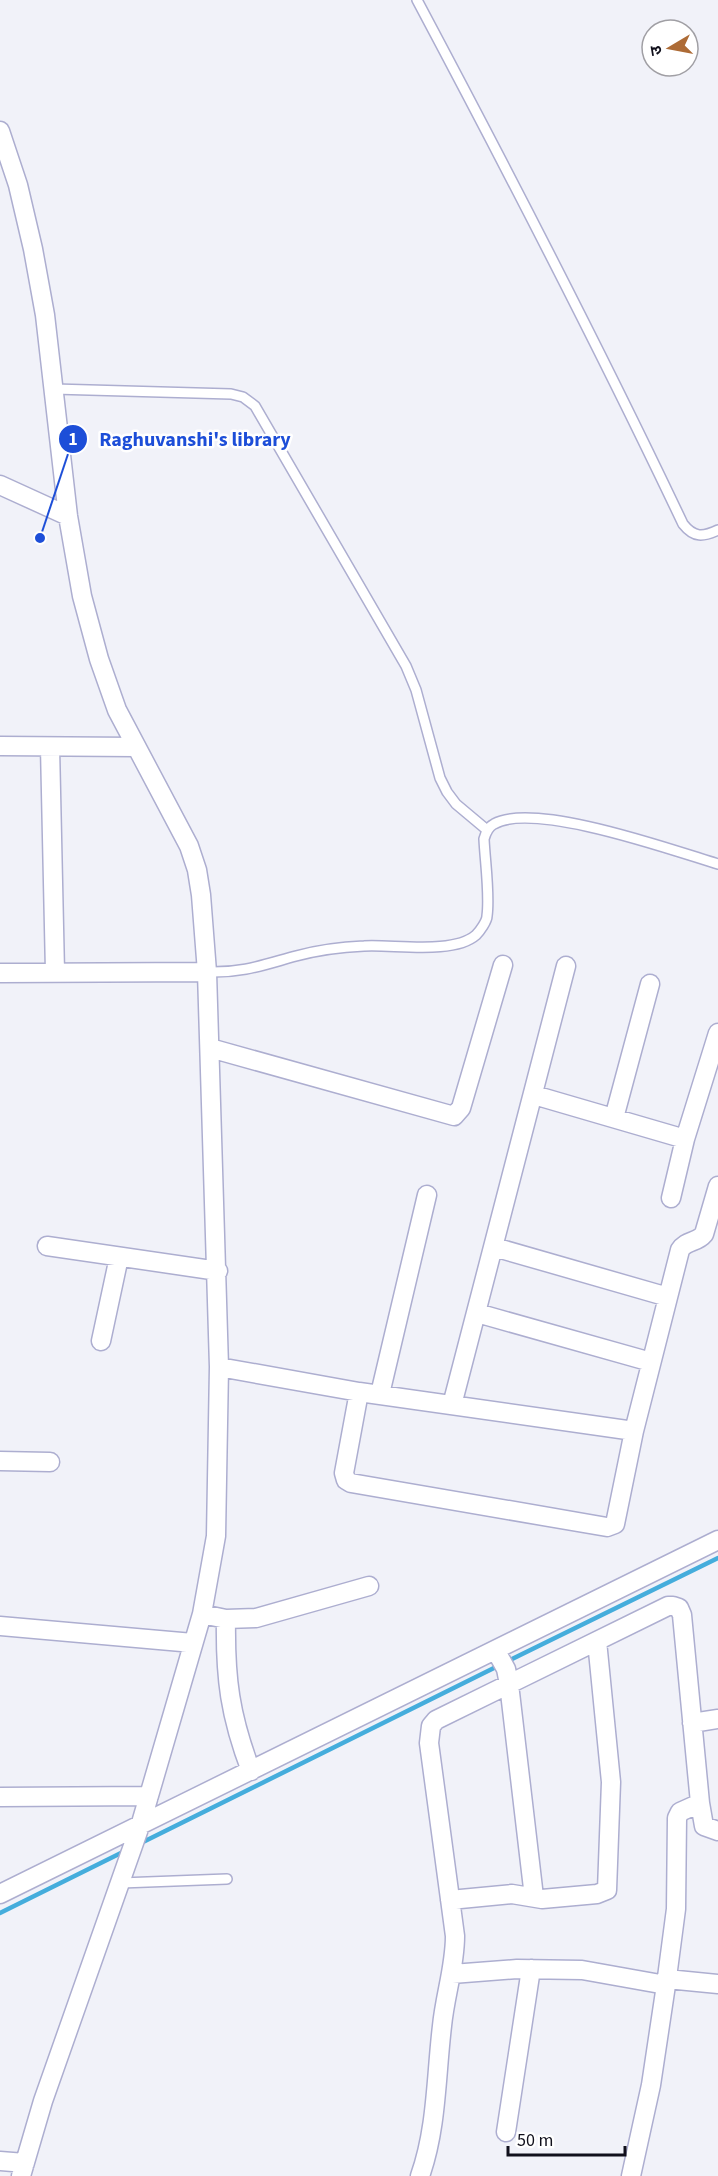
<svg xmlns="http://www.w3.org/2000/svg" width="718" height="2176" font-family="'Source Sans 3','Noto Sans Devanagari',sans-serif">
<rect width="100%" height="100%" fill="#f1f2f9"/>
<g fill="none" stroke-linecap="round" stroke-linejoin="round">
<path stroke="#45addc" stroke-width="4.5" d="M508 1661 718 1558
M139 1844 500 1665
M0 1913 127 1850"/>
<defs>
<path id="service" d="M417 0C509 173 599 347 683 524 694 538 703 537 718 530
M54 389 231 394 243 397 255 406 406 666 416 690 440 778 447 792 456 804 487 830
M207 972C243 973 263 965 296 956 318 950 341 947 364 946 393 944 453 955 476 935 480 931 487 921 487 916 490 895 485 861 484 839 486 832 488 827 494 824 534 801 672 850 718 864
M121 1883 227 1879"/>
<path id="minor" d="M0 131 18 185 33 249 45 315 68 516 82 596 99 659 117 710 189 846 197 870 201 895 207 972 219 1367 216 1536 202 1614 141 1823 43 2101 21 2176
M0 485 68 516
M0 746 136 747
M50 747 55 972
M0 973 207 972
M210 1048 454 1116 461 1108 503 965
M534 1095 685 1139 718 1033
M614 1118 650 984
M671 1198 685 1139
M47 1246 218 1271
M494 1247 668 1297
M477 1313 651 1362
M101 1341 119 1257
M219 1367 359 1392 634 1431 680 1250C686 1240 697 1243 704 1234L718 1186
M359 1392 344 1473 346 1480 351 1483 607 1527 615 1524 634 1431
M380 1394 427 1195
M452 1405 566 966
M0 1461 50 1462
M202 1614 226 1619 256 1618 369 1586
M226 1619C225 1678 230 1716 251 1771
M0 1626 193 1643
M496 1651 506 1669 509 1684 534 1897
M692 1723 718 1719
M0 1797 149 1796
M700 1803 704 1826 718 1831
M0 1894 718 1540
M450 1900 512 1894 542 1899 597 1894 607 1890 611 1782 597 1641
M452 1974 517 1969 582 1970 666 1985 651 2085 631 2176
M667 1979 718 1984
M506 2132 531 1969
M0 2161 25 2163
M420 2176C437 2128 436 2076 442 2026 445 1995 455 1967 455 1936L429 1743 431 1726 436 1720 668 1606H673L679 1608 682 1615 700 1803 680 1812 677 1818 676 1909 666 1985"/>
</defs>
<use href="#service" stroke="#adaed0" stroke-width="12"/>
<use href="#minor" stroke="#adaed0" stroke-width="21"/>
<use href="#service" stroke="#fff" stroke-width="9"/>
<use href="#minor" stroke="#fff" stroke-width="18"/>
</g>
<path fill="none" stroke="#1d4ed8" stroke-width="2" d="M40 538L73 439"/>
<g fill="#1d4ed8" stroke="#fff" stroke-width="2">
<circle cx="40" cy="538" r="6"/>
<circle cx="73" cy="439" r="15"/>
</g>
<g font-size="18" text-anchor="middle" font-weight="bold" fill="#fff">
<text x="73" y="445">1</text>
</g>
<g font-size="20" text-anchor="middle" font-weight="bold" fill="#1d4ed8" stroke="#fff" stroke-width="5" stroke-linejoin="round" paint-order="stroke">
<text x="195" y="446">Raghuvanshi's library</text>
</g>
<g transform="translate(670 48) rotate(260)"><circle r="28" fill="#ffffff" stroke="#a09fa4" stroke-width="1.5"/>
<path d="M0-4.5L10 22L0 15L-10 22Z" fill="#ad6b36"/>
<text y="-9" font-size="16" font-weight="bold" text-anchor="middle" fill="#11101c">उ</text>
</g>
<path d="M508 2146v9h117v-9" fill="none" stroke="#11101c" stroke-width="3"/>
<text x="517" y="2146" font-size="18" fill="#11101c" stroke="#ffffff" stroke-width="4.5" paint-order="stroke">50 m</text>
</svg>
